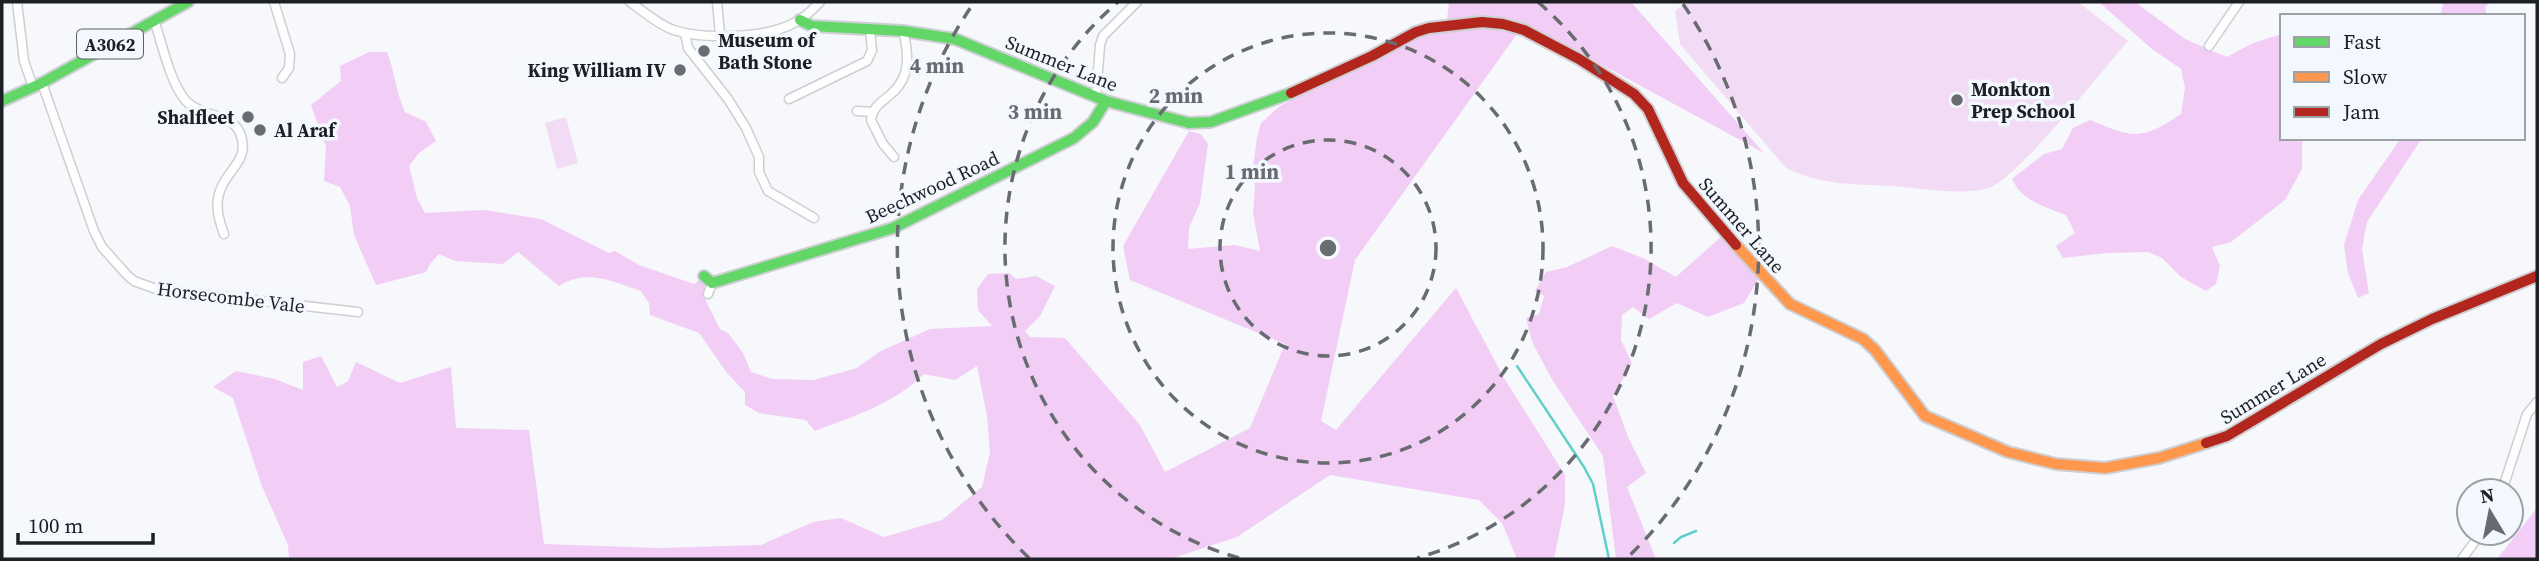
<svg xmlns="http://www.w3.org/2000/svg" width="2539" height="561" font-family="'Source Serif 4',serif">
<rect width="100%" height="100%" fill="#f6f8fb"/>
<path fill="#f2dbf4" d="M1688 2H2078L2128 41C2103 69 2016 181 1988 188 1960 196 1920 188 1891 186 1854 184 1820 185 1786 168L1680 44 1675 11Z
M566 117 578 163 557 169 545 123Z"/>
<path fill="#f2cdf6" d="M1449 2H1631L1764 153 1529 25 1517 34 1355 260 1321 421 1336 430 1456 288 1504 378 1565 475V505L1554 559H1517L1502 523 1479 500 1330 475 1237 537 1170 559H289L288 545 261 484 233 398 213 387 236 371 275 379 303 390V362L321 356 337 387 348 381 356 362 400 383 451 367 456 428 529 430 544 544 659 548 761 545 813 522 841 518 884 537 942 520 982 487 990 452 987 416 977 366 955 380 924 374C892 405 856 415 815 431L806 420 759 413 745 405V392L727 373 699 333 650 315 649 303 641 291C614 282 586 268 559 286L518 252 503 264 455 261 439 254 430 264 426 272 376 285 354 235 350 206 340 187 324 181 326 147 311 105 341 81 340 66 369 52H387C395 73 396 92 405 112L426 122 436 141 419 153 409 166 417 198 425 213 484 210 541 219 609 253 615 251 639 265 694 284 700 280 704 284 705 299 720 329 728 333 743 353 751 372 772 379 814 380 857 368 879 352 930 329 992 326 978 310 977 289 988 274 1009 273 1016 279 1036 276 1055 286 1040 316 1025 331 1030 337 1065 338 1140 425 1165 472 1250 428 1285 344 1130 280 1123 246 1189 131 1201 134 1208 144 1200 203 1189 228 1188 249 1235 245 1260 251 1253 213 1255 188 1253 168 1257 137 1261 123 1280 106 1419 36 1446 30Z
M2099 2H2135L2185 39 2227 57 2253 43 2282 34V138H2302V169L2285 200 2231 242 2212 247 2220 266 2216 284 2206 291 2181 277 2162 258 2148 252 2107 253 2063 258 2056 246 2075 233 2066 215C2045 207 2022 201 2012 179L2044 154 2062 149 2073 128 2090 120C2133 138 2141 141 2181 114L2185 88 2181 69 2152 49Z
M2442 2H2491L2485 7 2487 16H2440L2443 5Z
M2401 138H2422L2367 222 2362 249 2369 293 2358 298 2348 273 2344 245 2358 200Z
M1722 236 1759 278 1744 303 1708 317 1677 303 1649 319 1633 307 1622 315 1621 340 1632 363 1613 396 1628 437 1646 473 1627 487 1656 559H1616L1603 456 1553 381 1532 342 1526 318 1539 314 1544 296 1535 291 1546 272 1567 267 1612 246 1645 259 1676 277Z
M2537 508V559H2497Z"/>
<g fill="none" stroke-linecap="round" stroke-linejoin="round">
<path stroke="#60d0cb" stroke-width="2.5" d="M1517 366 1584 467 1593 484 1609 559
M1674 543 1681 537 1696 531"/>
<defs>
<path id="street" d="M17 2 24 61 33 87
M274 2 290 54 289 68 282 78
M630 2C643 11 656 23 671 29 700 40 762 38 790 25 802 20 811 11 820 2
M717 2 720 35
M154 20C162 43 170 83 186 101 201 117 233 114 240 133 250 158 231 167 222 186 214 202 218 218 224 234
M685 33 688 48 728 99 746 128 759 157V172L768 191 814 218
M2209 46 2239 2
M42 83 94 231 102 247 127 275 134 281 156 289 358 312
M1096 97 1100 45 1103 36 1137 2
M789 99 867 61 872 50 870 30
M857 111 873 112
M894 157 883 144 871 120C873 106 881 103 891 94 911 77 909 54 903 31
M708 294 712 283
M2502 491 2527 414 2537 402
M2462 559 2481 533"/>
<path id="fast" d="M800 20 812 26 903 31 955 39 1106 101 1189 123 1211 122 1291 93
M2 101 42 83 188 2
M704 276 712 283 893 228 1074 138 1093 122 1106 101"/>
<path id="slow" d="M1736 245 1790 304 1863 339 1875 350 1925 416 2008 452 2056 464 2105 468 2159 458 2206 443"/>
<path id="jam" d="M1291 93 1372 56 1416 32 1429 28 1482 22 1503 24 1524 30 1579 59 1634 94 1648 109 1683 183 1736 245
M2206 443 2227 436 2381 344 2432 319 2537 276"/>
</defs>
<use href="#street" stroke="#cdcfd2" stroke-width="11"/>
<use href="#fast" stroke="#cdcfd2" stroke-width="14"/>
<use href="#slow" stroke="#cdcfd2" stroke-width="14"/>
<use href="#jam" stroke="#cdcfd2" stroke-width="14"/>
<use href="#street" stroke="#fefefe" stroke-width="8"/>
<use href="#fast" stroke="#63d668" stroke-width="10"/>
<use href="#slow" stroke="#ff974d" stroke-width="10"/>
<use href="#jam" stroke="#b3261e" stroke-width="10"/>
</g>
<g fill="none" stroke="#686b6f" stroke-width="3.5" stroke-dasharray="12 9">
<circle cx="1328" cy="248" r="108"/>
<circle cx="1328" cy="248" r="215"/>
<path d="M1239 558A323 323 0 0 1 1118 2M1538 2A323 323 0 0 1 1417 558"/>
<path d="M1029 558A431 431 0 0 1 973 4M1683 4A431 431 0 0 1 1627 558"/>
</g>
<g fill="#686b6f" stroke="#f3f8fe" stroke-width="2.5">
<circle cx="704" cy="51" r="7"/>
<circle cx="680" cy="70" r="7"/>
<circle cx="1957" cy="100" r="7"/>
<circle cx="248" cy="117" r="7"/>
<circle cx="260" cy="130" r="7"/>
</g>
<g text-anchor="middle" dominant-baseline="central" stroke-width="7" stroke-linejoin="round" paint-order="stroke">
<rect fill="#f3f8fe" stroke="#5c6065" stroke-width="2" x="77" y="29.5" width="66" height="29" rx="5"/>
<g font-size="18" font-weight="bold" fill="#1c1f23">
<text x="110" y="44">A3062</text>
</g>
<g font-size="19" font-weight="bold" fill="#1c1f23" stroke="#f3f8fe" text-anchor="start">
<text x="718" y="40">Museum of<tspan x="718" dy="22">Bath Stone</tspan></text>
<text x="666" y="70" text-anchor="end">King William IV</text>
<text x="1971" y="89">Monkton<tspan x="1971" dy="22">Prep School</tspan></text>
<text x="234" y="117" text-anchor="end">Shalfleet</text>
<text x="274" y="130">Al Araf</text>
</g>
<g font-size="19" fill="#1c1f23" stroke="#f3f8fe">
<text transform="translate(1062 63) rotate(22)">Summer Lane</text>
<text transform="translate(932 187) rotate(-25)">Beechwood Road</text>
<text transform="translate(1742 225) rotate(49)">Summer Lane</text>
<text transform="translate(231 297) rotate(7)">Horsecombe Vale</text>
<text transform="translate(2273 388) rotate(-31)">Summer Lane</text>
</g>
</g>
<circle cx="1328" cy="248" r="10" fill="#686b6f" stroke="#f3f8fe" stroke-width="3.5"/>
<g font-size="21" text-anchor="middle" font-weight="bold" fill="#686b6f" stroke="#f3f8fe" stroke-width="7" stroke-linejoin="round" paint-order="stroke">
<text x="937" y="73">4 min</text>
<text x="1176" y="103">2 min</text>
<text x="1035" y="119">3 min</text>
<text x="1252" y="179">1 min</text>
</g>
<rect width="2539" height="561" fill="none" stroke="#1c1f23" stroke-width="7"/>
<rect x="2280" y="14" width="245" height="126" fill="#f3f8fe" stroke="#9da1a6" stroke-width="2"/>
<rect x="2294" y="37" width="35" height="10" fill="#63d668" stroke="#9da1a6" stroke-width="2"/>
<text x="2343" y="49" font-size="21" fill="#1c1f23">Fast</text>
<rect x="2294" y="72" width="35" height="10" fill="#ff974d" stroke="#9da1a6" stroke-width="2"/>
<text x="2343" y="84" font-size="21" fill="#1c1f23">Slow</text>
<rect x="2294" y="107" width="35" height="10" fill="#b3261e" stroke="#9da1a6" stroke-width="2"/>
<text x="2343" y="119" font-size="21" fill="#1c1f23">Jam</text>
<g transform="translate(2490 512) rotate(350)"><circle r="33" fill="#f3f8fe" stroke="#9da1a6" stroke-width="2"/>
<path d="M0-5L12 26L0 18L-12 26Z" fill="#686b6f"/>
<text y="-10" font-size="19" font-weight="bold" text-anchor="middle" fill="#1c1f23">N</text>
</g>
<path d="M18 533v10h135v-10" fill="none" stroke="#1c1f23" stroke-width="3.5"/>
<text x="28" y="533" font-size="21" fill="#1c1f23" stroke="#f3f8fe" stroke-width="5" paint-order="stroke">100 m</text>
</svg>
